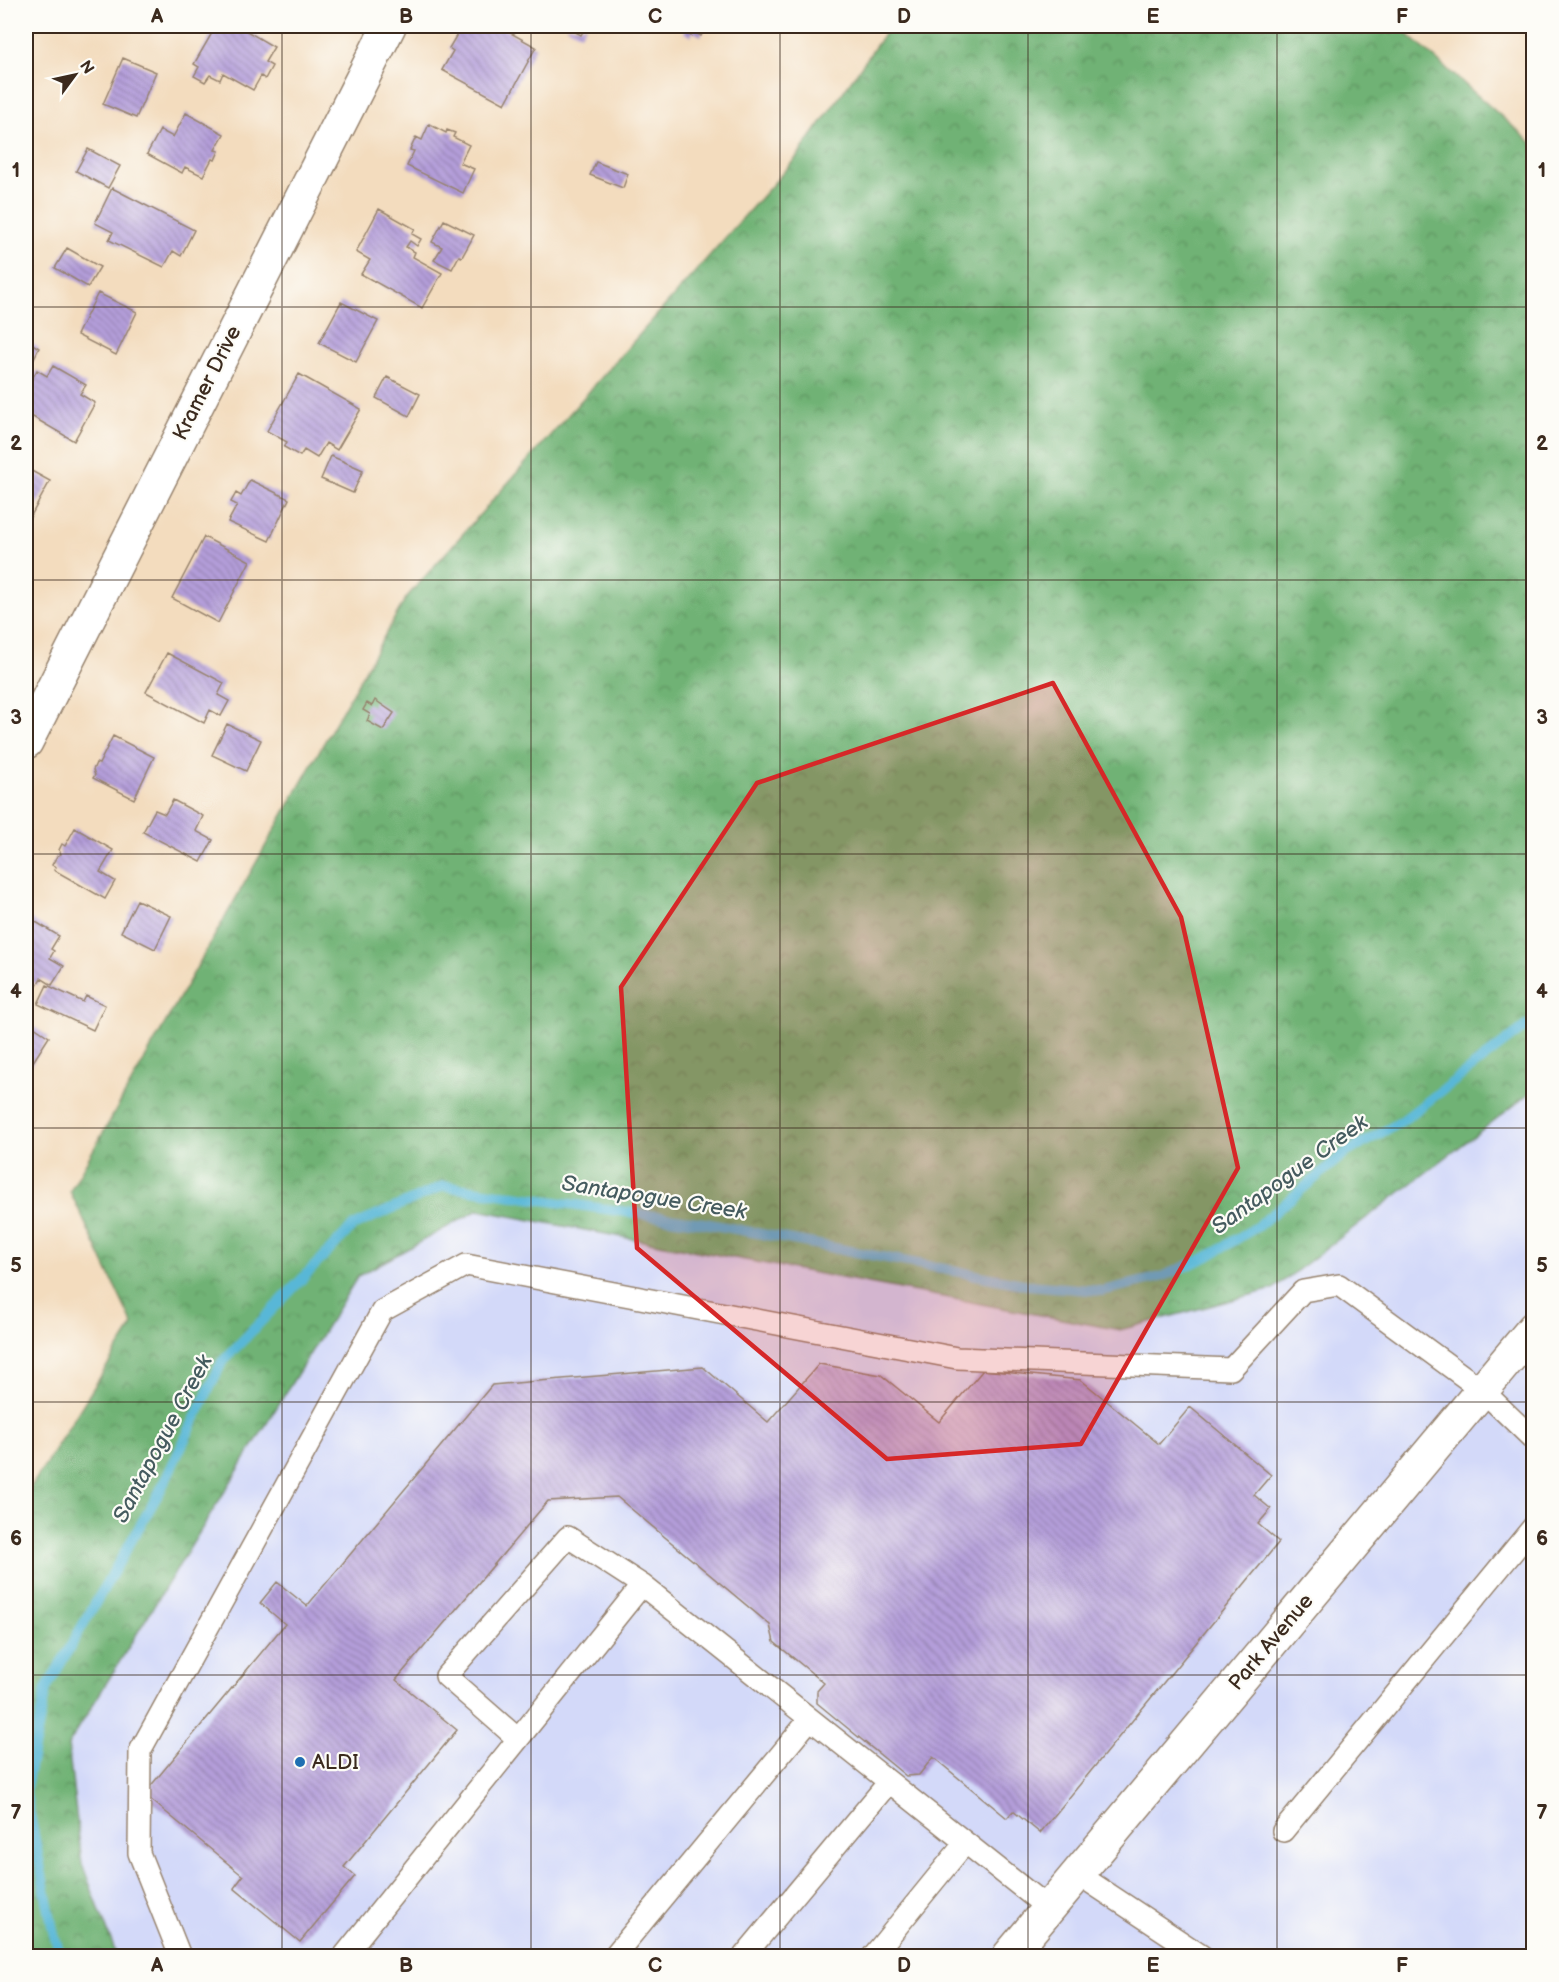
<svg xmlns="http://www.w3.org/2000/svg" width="1559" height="1982" font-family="'Balsamiq Sans',sans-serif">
<defs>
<pattern id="forest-crowns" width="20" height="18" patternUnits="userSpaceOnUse" patternTransform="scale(1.5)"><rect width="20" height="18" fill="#70b274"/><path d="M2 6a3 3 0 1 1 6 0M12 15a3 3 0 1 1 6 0" fill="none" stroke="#5d915f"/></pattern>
<pattern id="building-back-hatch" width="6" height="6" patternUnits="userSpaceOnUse" patternTransform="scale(1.5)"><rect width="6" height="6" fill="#b49eda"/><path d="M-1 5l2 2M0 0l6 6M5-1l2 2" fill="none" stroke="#9481b0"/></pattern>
</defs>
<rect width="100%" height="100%" fill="#fdfcf7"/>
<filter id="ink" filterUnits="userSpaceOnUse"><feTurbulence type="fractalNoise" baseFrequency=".0167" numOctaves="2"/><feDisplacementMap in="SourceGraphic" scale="12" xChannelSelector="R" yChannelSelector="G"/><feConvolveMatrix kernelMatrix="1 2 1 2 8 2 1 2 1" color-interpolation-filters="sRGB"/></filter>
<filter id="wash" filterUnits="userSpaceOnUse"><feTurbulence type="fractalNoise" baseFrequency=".008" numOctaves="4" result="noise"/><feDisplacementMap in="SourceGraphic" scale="24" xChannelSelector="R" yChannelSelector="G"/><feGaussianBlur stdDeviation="1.35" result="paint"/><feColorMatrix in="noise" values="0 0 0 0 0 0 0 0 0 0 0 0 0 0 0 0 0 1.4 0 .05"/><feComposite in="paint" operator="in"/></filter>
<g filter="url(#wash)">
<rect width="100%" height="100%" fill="#f3dcbe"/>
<path fill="#d3d9f9" d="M1533 1091V1956H117L82 1864 68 1745 358 1276 478 1210 1120 1330 1273 1289Z"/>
<path fill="url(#forest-crowns)" stroke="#566e49" stroke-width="1.5" d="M890 26H1398L1533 144V1091L1273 1289 1120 1330 478 1210 358 1276 68 1745 82 1864 117 1956H26V1495L133 1325 70 1191 406 598 796 158Z"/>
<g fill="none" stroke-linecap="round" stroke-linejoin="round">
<path stroke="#58b7d7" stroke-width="10" d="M26 1787 46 1689 160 1491 222 1362 353 1226 443 1186 704 1223 1028 1285 1102 1291 1161 1277 1207 1257 1258 1226 1344 1154 1402 1121 1526 1026H1534
M26 1795 54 1935 61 1956"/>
</g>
<g id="blocks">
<path fill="url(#building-back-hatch)" d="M216 26H247L245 30 274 47 265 62 272 66 265 79 261 76 253 90 223 73 220 80 210 75 205 82 194 76 199 67 194 64Z
M462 26H498L536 47 505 104 442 70 453 51 449 48Z
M565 26H586L581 35Z
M678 26H706L701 36 693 32 691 36 684 33 686 29Z
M123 58 156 72 136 118 103 104Z
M186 113 224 134 215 150 219 151 215 160 212 159 203 176 185 167 182 173 147 154 160 130 173 137Z
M429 124 446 133 447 130 455 133 453 137 469 145 460 163 474 169 463 193 407 166 414 151 410 150 416 137 422 140Z
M88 149 120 166 108 188 76 171Z
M596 162 628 174 623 188 590 175Z
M112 188 194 230 181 256 173 251 164 267 109 240 113 232 95 223Z
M379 209 415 229 412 234 421 239 417 246 410 241 406 247 415 252 413 257 442 273 422 308 361 274 370 260 356 252Z
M444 220 474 235 462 257 459 256 452 269 434 260 442 247 432 242Z
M67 248 100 267 88 287 55 268Z
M98 293 137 312 116 355 77 335Z
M341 302 378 321 356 362 319 343Z
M26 340 39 348 26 374Z
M53 366 86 385 80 394 95 403 74 441 26 413V390L37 370 47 376Z
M299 374 361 409 337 450 326 443 317 458 304 450 300 456 284 447 287 442 267 431Z
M387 377 420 394 409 416 376 398Z
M331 456 363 470 353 493 321 479Z
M26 468 50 481 27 523 26 522Z
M250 480 289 499 269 541 228 522 237 505 231 502 236 493 241 496Z
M204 537 250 561 218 623 172 598Z
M167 653 224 683 218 695 229 701 221 716 210 710 204 723 146 692Z
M375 700 394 713 383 730 367 721 370 714 363 710 367 703 372 706Z
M227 724 261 740 246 771 212 755Z
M113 736 154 757 134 799 93 778 95 775 93 770 96 763 99 764Z
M173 800 203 816 196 831 213 840 201 862 143 832 155 810 165 814Z
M75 828 113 850 100 872 115 881 105 899 54 870 56 867 52 865 57 856 61 854 59 850 62 844 65 846Z
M137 900 171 916 155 949 121 932Z
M26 916 59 936 51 949 54 951 50 958 64 966 52 985 41 978 37 985 26 978Z
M47 985 83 1002 86 996 105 1005 93 1030 38 1004Z
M31 1025 49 1037 26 1073V1028L28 1029Z
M819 1364 881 1375 939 1422 983 1370 1081 1380 1159 1444 1190 1407 1271 1475 1254 1495 1271 1509 1258 1524 1279 1542 1040 1833 1013 1811 1007 1818 933 1757 919 1775 906 1776 817 1703V1691L824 1683 774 1642 770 1625 617 1497 548 1501 396 1680 457 1730 344 1867 355 1876 300 1942 234 1888 243 1876 144 1794 285 1624 260 1603 277 1582 307 1606 492 1385 703 1367 768 1422Z"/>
</g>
</g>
<g filter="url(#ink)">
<use href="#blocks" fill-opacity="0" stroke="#97836e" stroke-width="1.5"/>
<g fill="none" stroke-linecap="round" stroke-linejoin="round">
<defs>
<path id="lane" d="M518 1739 446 1676 568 1537 642 1585
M1283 1831 1534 1526
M1078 1874 1202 1956
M180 1956 139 1853 140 1751 382 1311 466 1265 957 1358 1231 1369 1303 1291 1339 1285 1482 1390 1534 1440
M344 1956 642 1585 1049 1909
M614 1956 810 1719
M744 1956 889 1782
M873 1956 965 1843"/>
<path id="street" d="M26 742 389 26"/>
<path id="secondary" d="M1009 1956 1534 1328"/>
</defs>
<use href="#lane" stroke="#97836e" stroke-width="24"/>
<use href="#street" stroke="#97836e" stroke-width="36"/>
<use href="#secondary" stroke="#97836e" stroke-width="36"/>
<use href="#lane" stroke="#fff" stroke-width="21"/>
<use href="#street" stroke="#fff" stroke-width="33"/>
<use href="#secondary" stroke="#fff" stroke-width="33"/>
</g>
</g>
<path fill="#d62828" fill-opacity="0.2" stroke="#d62828" stroke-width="4.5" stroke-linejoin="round" d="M1053 683 1181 917 1238 1168 1081 1444 887 1459 637 1248 621 987 757 783Z"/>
<path fill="none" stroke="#3b2a1e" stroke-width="1.5" stroke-opacity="0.55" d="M282 26V1956M531 26V1956M780 26V1956M1028 26V1956M1277 26V1956M26 307H1534M26 580H1534M26 854H1534M26 1128H1534M26 1402H1534M26 1675H1534"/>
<circle fill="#1f6fb2" stroke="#fdfcf7" stroke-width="2" cx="300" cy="1762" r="6"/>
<g text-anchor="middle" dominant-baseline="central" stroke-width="4.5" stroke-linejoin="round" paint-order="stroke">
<g font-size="21" fill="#3b2a1e" stroke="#fdfcf7">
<text transform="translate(207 383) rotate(-63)">Kramer Drive</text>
<text transform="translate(1271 1642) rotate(-50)">Park Avenue</text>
</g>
<g font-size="21" fill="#3b2a1e" stroke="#fdfcf7" text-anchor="start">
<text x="312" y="1762">ALDI</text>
</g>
<g font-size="22" font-style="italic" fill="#455b5f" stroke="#fdfcf7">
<text transform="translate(1290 1175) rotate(-36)">Santapogue Creek</text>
<text transform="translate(654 1198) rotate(9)">Santapogue Creek</text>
<text transform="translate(163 1439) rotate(-62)">Santapogue Creek</text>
</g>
</g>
<rect width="1559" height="1982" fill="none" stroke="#fdfcf7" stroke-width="66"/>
<g transform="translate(75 75) rotate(57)" stroke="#fdfcf7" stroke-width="4.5" paint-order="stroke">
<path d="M0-4.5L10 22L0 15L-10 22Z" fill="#3b2a1e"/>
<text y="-9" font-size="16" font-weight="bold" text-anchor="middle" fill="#3b2a1e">N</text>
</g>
<rect x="33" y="33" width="1493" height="1916" fill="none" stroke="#3b2a1e" stroke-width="2"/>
<g font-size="20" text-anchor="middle" font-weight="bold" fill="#3b2a1e">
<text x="157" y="23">A</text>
<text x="406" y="23">B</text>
<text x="655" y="23">C</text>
<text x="904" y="23">D</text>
<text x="1153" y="23">E</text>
<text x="1402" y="23">F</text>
<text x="16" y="177">1</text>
<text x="1542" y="177">1</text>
<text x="16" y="450">2</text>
<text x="1542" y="450">2</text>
<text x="16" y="724">3</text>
<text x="1542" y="724">3</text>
<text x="16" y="998">4</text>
<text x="1542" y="998">4</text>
<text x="16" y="1272">5</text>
<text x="1542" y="1272">5</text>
<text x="16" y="1545">6</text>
<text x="1542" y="1545">6</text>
<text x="16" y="1819">7</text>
<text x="1542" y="1819">7</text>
<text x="157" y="1972">A</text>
<text x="406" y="1972">B</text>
<text x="655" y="1972">C</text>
<text x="904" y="1972">D</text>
<text x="1153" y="1972">E</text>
<text x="1402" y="1972">F</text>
</g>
</svg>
